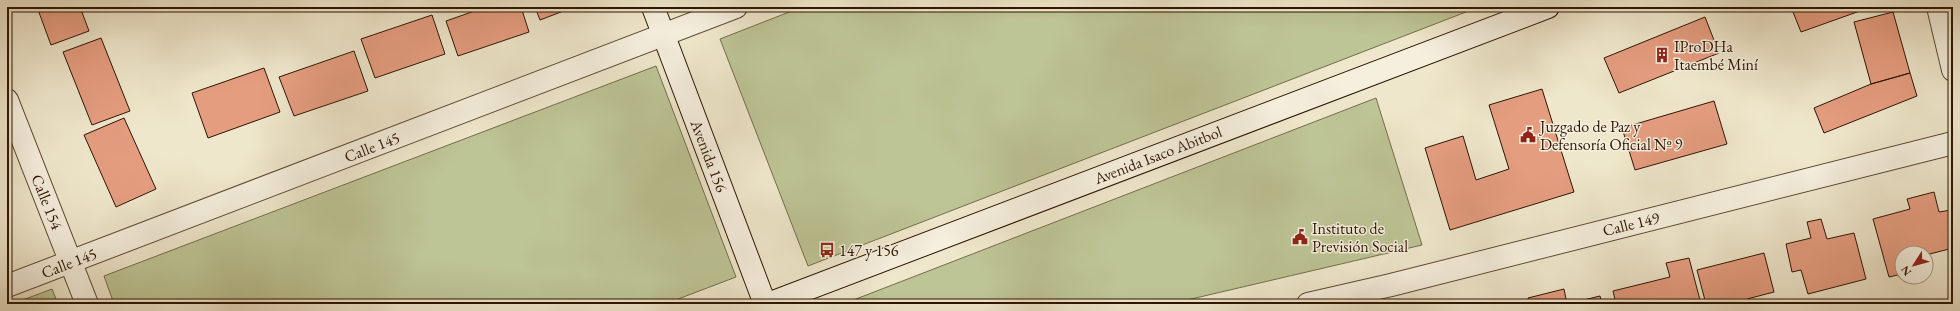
<svg xmlns="http://www.w3.org/2000/svg" width="1960" height="311" font-family="'EB Garamond',serif">
<rect width="100%" height="100%" fill="#efe7cc"/>
<filter id="stains"><feTurbulence type="fractalNoise" baseFrequency=".005" numOctaves="4"/><feColorMatrix values="0 0 0 0 .2 0 0 0 0 .09 0 0 0 0 .02 0 0 0 .5 -.17"/></filter>
<radialGradient id="worn" r=".72"><stop offset=".6" stop-color="#630" stop-opacity="0"/><stop offset="1" stop-color="#630" stop-opacity=".3"/></radialGradient>
<path fill="#bdc495" stroke="#756c4c" d="M802 7H1479L808 266 720 39Z
M656 66 736 277 665 304H114L104 276Z
M1376 98 1422 245 1170 304H843Z
M52 289 58 304H12Z"/>
<path fill="#e59d80" stroke="#2d1502" d="M37 7H80L89 31 51 45Z
M486 7H521L529 32 458 56 446 21Z
M535 7H574L540 20Z
M1791 7H1871L1801 32Z
M1893 12 1910 73 1871 84 1854 22Z
M432 15 445 54 375 78 361 39Z
M1705 17 1719 53 1619 93 1604 58Z
M101 38 130 111 92 125 63 52Z
M354 51 368 91 294 116 279 77Z
M264 68 280 112 208 138 192 93Z
M1910 73 1917 96 1824 133 1814 108 1871 84Z
M1542 89 1574 192 1450 230 1425 148 1463 136 1476 180 1509 169 1489 105Z
M1714 101 1727 144 1635 170 1622 128Z
M124 118 156 189 116 207 84 135Z
M1934 192 1939 212 1951 210 1953 219V248L1926 255V253H1902V274L1889 277 1873 219 1910 209 1907 199Z
M1821 219 1827 239 1854 233 1866 279 1808 294 1801 270 1792 272 1786 244 1811 238 1807 222Z
M1764 253 1774 292 1747 299 1748 304H1728L1727 300 1706 304 1697 270Z
M1689 258 1701 304H1616L1613 291 1670 277 1666 263Z
M1564 289 1567 304 1600 296 1602 304H1530L1528 298Z"/>
<g fill="none" stroke-linecap="round" stroke-linejoin="round">
<defs>
<path id="street" d="M1938 7 1953 70
M7 100 87 304
M7 286 736 7
M1308 304 1391 285 1953 143"/>
<path id="secondary" d="M653 7 765 304
M768 304 1548 7"/>
</defs>
<use href="#street" stroke="#5e4a34" stroke-width="24"/>
<use href="#secondary" stroke="#2d1502" stroke-width="24"/>
<use href="#street" stroke="#f5efde" stroke-width="22"/>
<use href="#secondary" stroke="#f5efde" stroke-width="22"/>
</g>
<defs>
<symbol id="building-bare" viewBox="-9 -9 18 18"><path d="M-4-6H4V6H1V3H-1V6H-4ZM-2.5-4.3h1.7v1.8h-1.7ZM.8-4.3h1.7v1.8H.8ZM-2.5-1h1.7V.8h-1.7ZM.8-1h1.7V.8H.8Z" fill="#8f2418" stroke="#f5efde" stroke-width="2.5" paint-order="stroke"/></symbol>
<symbol id="civic-bare" viewBox="-9 -9 18 18"><path d="M-.6-6.5H3V-4.5H.6V-3L4-1V1h2V6H-6V1h2V-1L-.6-3ZM-1.2 2.5V6h2.4V2.5Z" fill="#8f2418" stroke="#f5efde" stroke-width="2.5" paint-order="stroke"/></symbol>
<symbol id="bus-bare" viewBox="-9 -9 18 18"><path d="M-5-6H5V4H4V6H2V4H-2V6H-4V4H-5ZM-3.5-4V0h7V-4ZM-3.5 1.2v1.5H-2V1.2ZM2 1.2v1.5H3.5V1.2Z" fill="#8f2418" stroke="#f5efde" stroke-width="2.5" paint-order="stroke"/></symbol>
</defs>
<g fill-rule="evenodd">
<use href="#building-bare" x="1651" y="44" width="22" height="22"/>
<use href="#civic-bare" x="1517" y="124" width="22" height="22"/>
<use href="#civic-bare" x="1289" y="226" width="22" height="22"/>
<use href="#bus-bare" x="816" y="239" width="22" height="22"/>
</g>
<g text-anchor="middle" dominant-baseline="central" stroke-width="3" stroke-linejoin="round" paint-order="stroke">
<g font-size="16" fill="#2d1502" stroke="#f5efde" text-anchor="start">
<text x="1674" y="46">IProDHa<tspan x="1674" dy="18">Itaembé Miní</tspan></text>
<text x="1540" y="126">Juzgado de Paz y<tspan x="1540" dy="18">Defensoría Oficial Nº 9</tspan></text>
<text x="1312" y="228">Instituto de<tspan x="1312" dy="18">Previsión Social</tspan></text>
<text x="839" y="250">147 y 156</text>
</g>
<g font-size="16" fill="#2d1502" stroke="#f5efde">
<text transform="translate(372 147) rotate(-21)">Calle 145</text>
<text transform="translate(1158 155) rotate(-21)">Avenida Isaco Abitbol</text>
<text transform="translate(709 156) rotate(69)">Avenida 156</text>
<text transform="translate(47 202) rotate(68)">Calle 154</text>
<text transform="translate(1631 224) rotate(-14)">Calle 149</text>
<text transform="translate(69 263) rotate(-21)">Calle 145</text>
</g>
</g>
<rect width="1960" height="311" fill="none" stroke="#efe7cc" stroke-width="24"/>
<rect x="8" y="8" width="1944" height="295" fill="none" stroke="#2d1502" stroke-width="2"/>
<rect x="12" y="12" width="1936" height="287" fill="none" stroke="#2d1502"/>
<g transform="translate(1914 265) rotate(234)"><circle r="19" fill="#f5efde" stroke="#a59886"/>
<path d="M0-3L7 15L0 10L-7 15Z" fill="#8f2418"/>
<text y="-6" font-size="11" font-weight="bold" text-anchor="middle" fill="#2d1502">N</text>
</g>
<rect width="100%" height="100%" filter="url(#stains)"/>
<rect width="100%" height="100%" fill="url(#worn)"/>
</svg>
